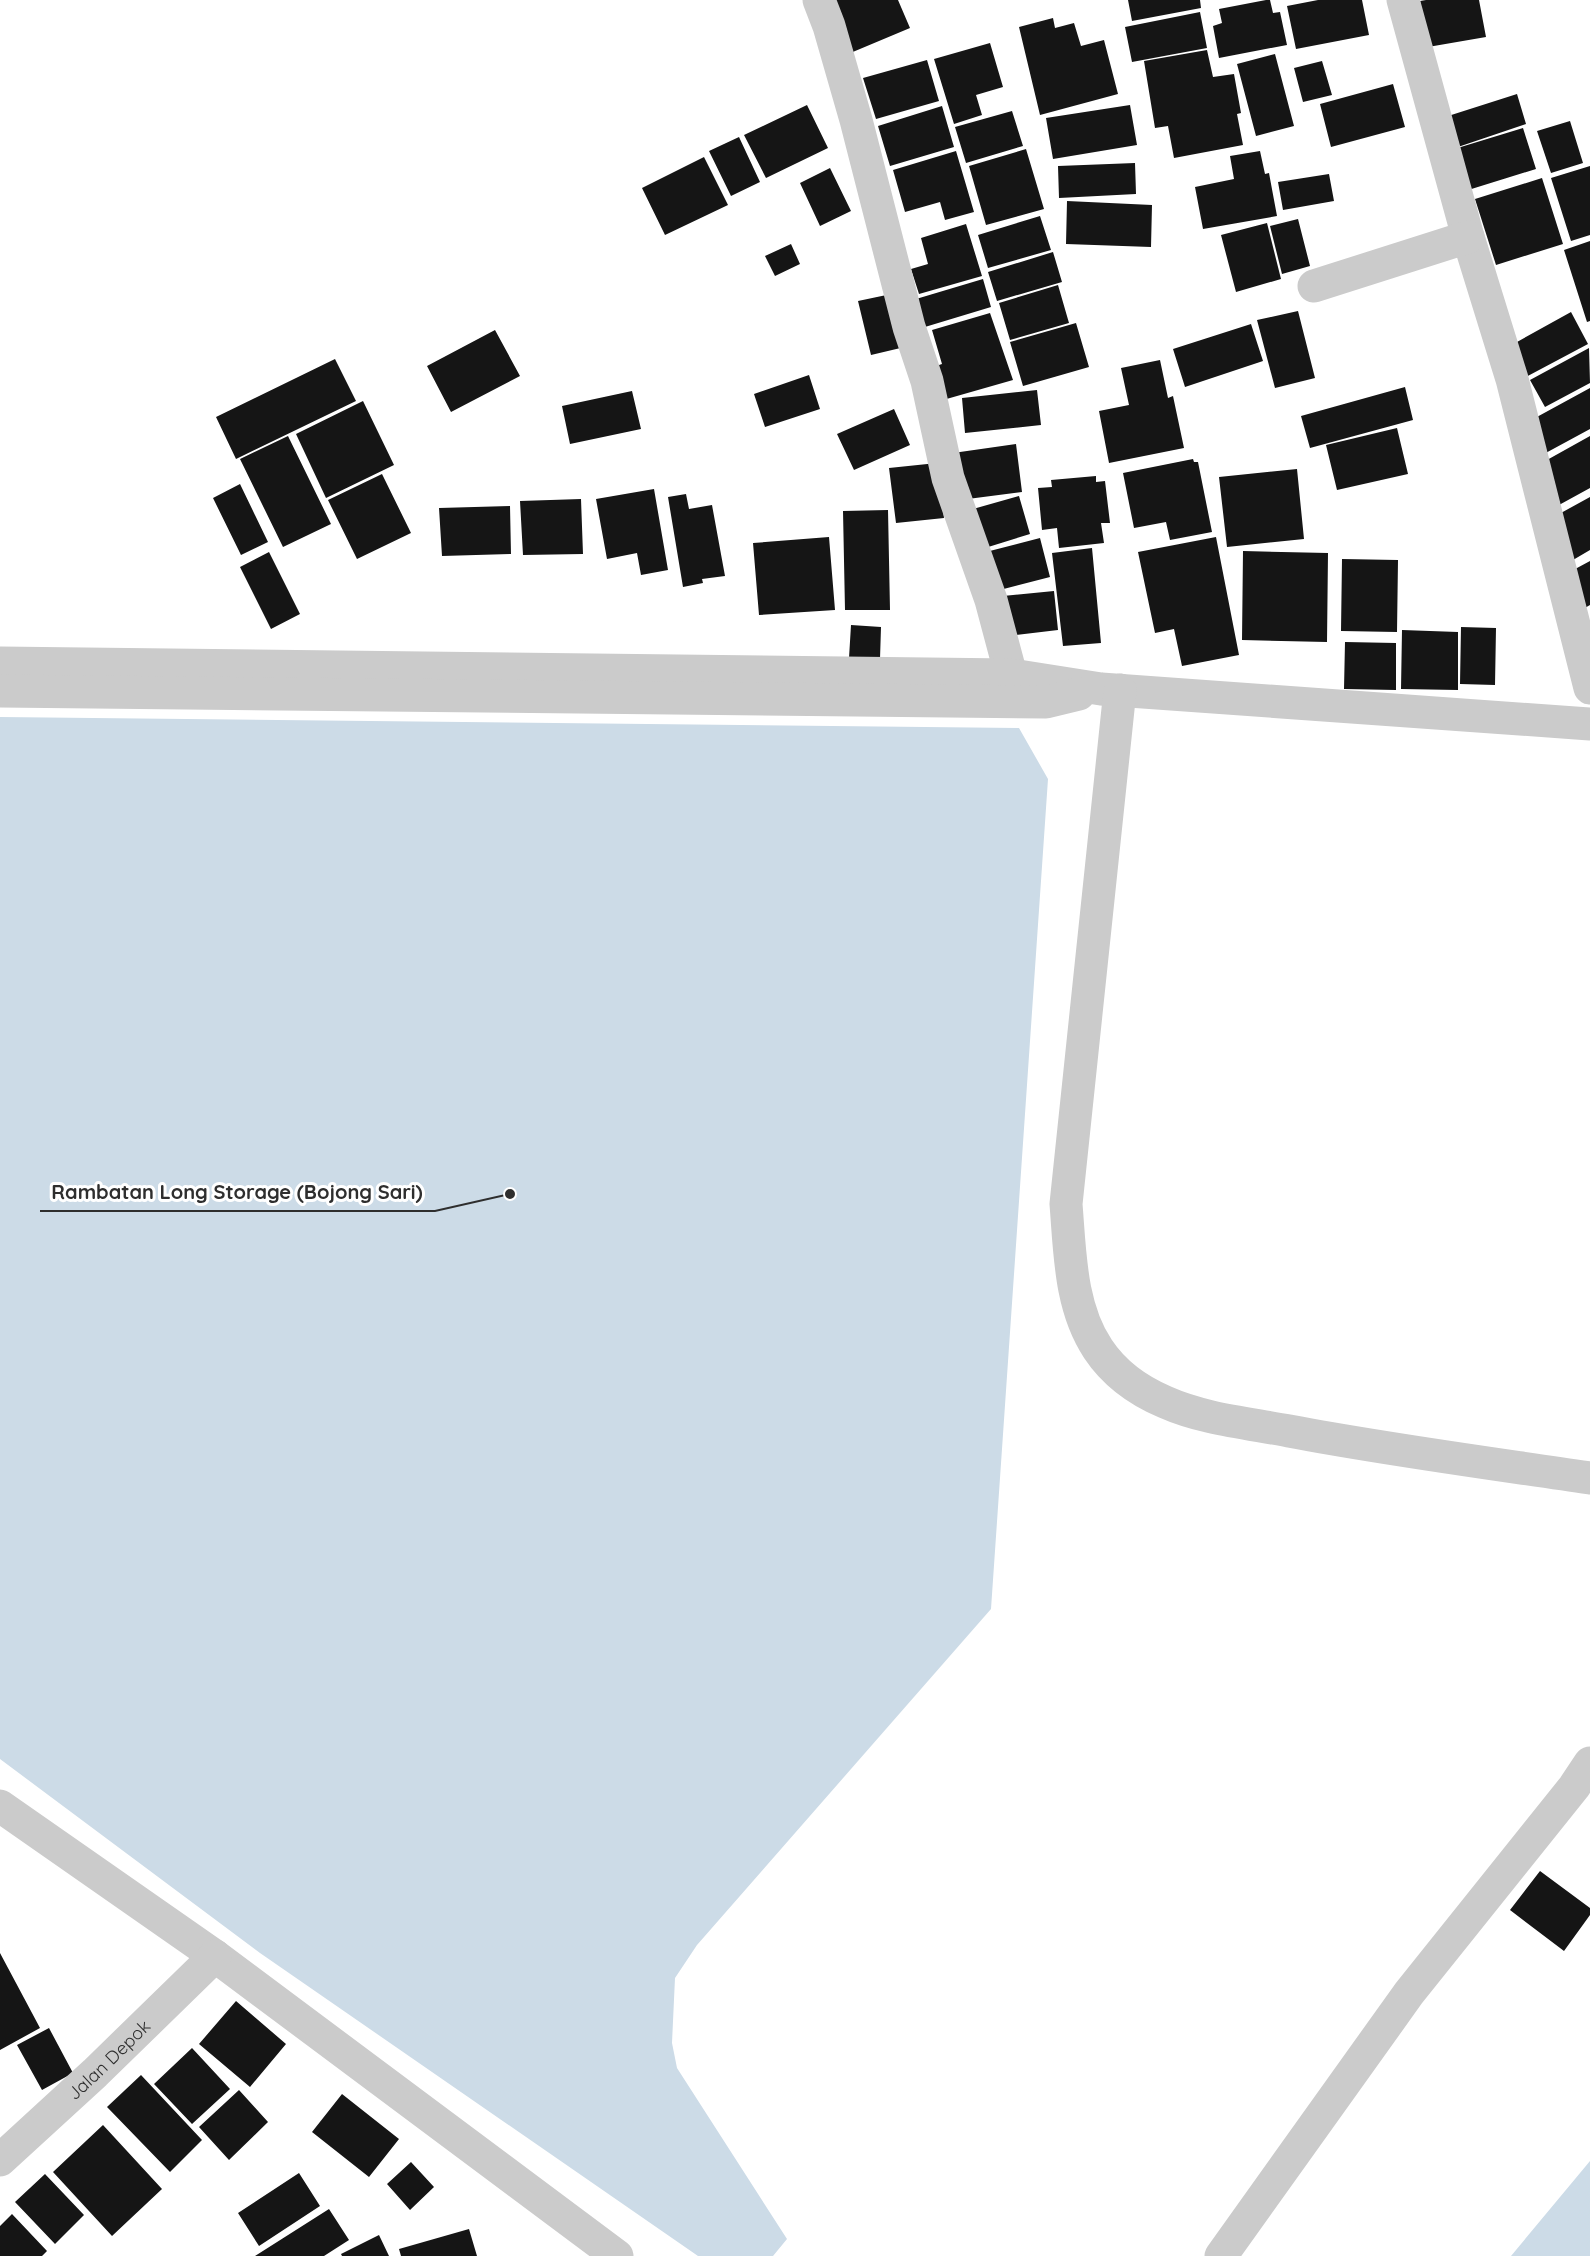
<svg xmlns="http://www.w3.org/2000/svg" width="1590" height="2256" font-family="Quicksand,sans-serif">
<rect width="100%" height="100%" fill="#fff"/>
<path fill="#ccdbe7" d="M0 717 1019 728 1048 779 991 1609 697 1945 675 1978 672 2043 677 2068 787 2239 773 2256H698L260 1953 0 1759Z
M1590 2161V2256H1511Z"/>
<path fill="#151515" d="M825 0H898L910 28 848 54Z
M1128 0H1200L1201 8 1132 21Z
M1266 0H1270L1273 13 1280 12 1287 45 1219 58 1213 26 1222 23 1219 9Z
M1318 0H1362L1369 35 1296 49 1287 6Z
M1426 0H1479L1486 37 1428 47 1420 1Z
M1200 12 1207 48 1132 62 1125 27Z
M1053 18 1055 28 1074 23 1081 46 1104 40 1118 94 1040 115 1019 27Z
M990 43 1003 87 976 95 982 115 954 124 934 59Z
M1207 50 1213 77 1234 74 1241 113 1237 114 1243 145 1174 158 1168 126 1155 128 1144 61Z
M1275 54 1294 126 1256 136 1237 64Z
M927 60 939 101 876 119 863 78Z
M1322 61 1332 95 1303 102 1294 68Z
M1393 84 1405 127 1331 147 1320 104Z
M1517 94 1526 124 1455 148 1445 117Z
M807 105 828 148 766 178 744 135Z
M1130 105 1137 145 1053 159 1046 118Z
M942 106 954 147 890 166 878 126Z
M1012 111 1023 146 966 163 955 127Z
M1570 121 1583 163 1551 173 1537 131Z
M1523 128 1536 169 1465 191 1451 150Z
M739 137 760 182 731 196 709 151Z
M1026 149 1044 209 986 225 969 166Z
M956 151 974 212 945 220 940 202 905 212 893 170Z
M1260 151 1265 174 1269 173 1277 216 1203 229 1195 187 1234 179 1230 156Z
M704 157 728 205 665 235 642 188Z
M1135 163 1136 194 1059 198 1058 166Z
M1590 166V235L1571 241 1551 178Z
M830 168 851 211 820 226 800 183Z
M1329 174 1334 201 1283 210 1278 182Z
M1542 178 1563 244 1496 265 1475 199Z
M1067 201 1152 205 1151 247 1066 244Z
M1040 216 1051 250 988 268 978 235Z
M1298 219 1310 266 1282 274 1270 226Z
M1267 223 1281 279 1236 292 1221 235Z
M966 224 982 276 919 294 911 269 928 264 921 238Z
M1590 241V321L1587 322 1564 250Z
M791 244 800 264 775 276 765 256Z
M1053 252 1062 282 997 301 988 272Z
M983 279 991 307 915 330 906 302Z
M1058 285 1069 323 1010 340 999 303Z
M896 293 909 346 871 355 858 301Z
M1298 311 1315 378 1275 388 1257 320Z
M1571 312 1588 344 1524 378 1508 347Z
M990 313 1013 380 943 400 933 367 942 364 932 330Z
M1076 323 1089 367 1023 386 1010 342Z
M1251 324 1263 361 1185 387 1173 349Z
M495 330 520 376 451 412 427 366Z
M1589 348 1590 383 1545 407 1530 380Z
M335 359 356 401 236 459 216 417Z
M1160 360 1168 398 1173 396 1184 448 1109 463 1099 411 1129 405 1121 368Z
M809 375 820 409 765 427 754 394Z
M1405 387 1413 420 1310 448 1301 416Z
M1590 388V429L1542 455 1524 424Z
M1037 390 1041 425 965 433 962 398Z
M632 391 641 429 570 444 562 406Z
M363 401 394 465 326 498 296 434Z
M894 409 910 445 854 470 837 434Z
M1397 428 1408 474 1337 490 1326 445Z
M288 436 331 524 283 547 240 459Z
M1590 436V488L1559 505 1538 465Z
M1016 444 1022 492 960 500 953 453Z
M1193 459 1194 462H1198L1212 532 1170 540 1166 522 1134 528 1123 473Z
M937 463 944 518 896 523 889 468Z
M1297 469 1304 539 1227 547 1219 477Z
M382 474 411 533 357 559 328 500Z
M1096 476V482L1105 481 1110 523H1101L1104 543 1059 548 1057 528 1042 530 1038 488 1052 487 1051 480Z
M240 484 268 542 241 555 213 498Z
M654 489 668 570 641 575 637 553 607 559 596 499Z
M686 494 689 509 712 505 725 576 702 579 703 583 683 587 668 497Z
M1019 496 1030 534 985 548 973 509Z
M1590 497V550L1573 560 1550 519Z
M581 499 583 554 523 555 520 501Z
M510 506 511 554 442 556 439 508Z
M888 510 890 610H845L843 511Z
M829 537 835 610 759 615 753 543Z
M1216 537 1239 655 1182 666 1174 629 1155 633 1138 552Z
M1040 538 1050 577 992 592 982 553Z
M1092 548 1101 643 1063 646 1052 553Z
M1243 551 1328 553 1327 642 1242 640Z
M269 552 300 614 271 629 240 567Z
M1342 559 1398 560 1397 632 1341 631Z
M1590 561V605L1583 609 1564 575Z
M1054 591 1058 630 1007 636 1003 596Z
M851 625 881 627 880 659 849 658Z
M1461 627 1496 628 1495 685 1460 684Z
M1402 630 1458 632V690L1401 689Z
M1345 642 1396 643V690L1344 689Z
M1540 1871 1590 1908V1915L1564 1951 1510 1910Z
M0 1953 40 2028 0 2050Z
M236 2001 286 2044 250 2087 199 2044Z
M49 2028 73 2073 42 2090 17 2045Z
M192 2048 230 2089 192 2124 154 2084Z
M141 2075 202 2140 170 2172 107 2107Z
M239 2090 268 2122 229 2160 199 2127Z
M342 2094 399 2139 369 2177 312 2132Z
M103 2125 162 2189 112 2236 53 2172Z
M411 2162 434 2187 410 2210 387 2184Z
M299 2173 320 2206 259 2246 238 2213Z
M45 2174 84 2215 55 2244 15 2202Z
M329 2209 349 2240 324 2256H255Z
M12 2214 47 2251 42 2256H0V2226Z
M469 2229 477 2256H401L399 2249Z
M379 2235 389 2256H342L341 2254Z"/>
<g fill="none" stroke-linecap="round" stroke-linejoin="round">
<g stroke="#cbcbcb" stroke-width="33">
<path d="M819 0 829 26 856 120 909 327 927 381 948 478 991 600 1011 675"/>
<path d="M1403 0 1468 237 1512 379 1590 688"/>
<path d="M1314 286 1468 237"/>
<path d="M0 663 1011 675 1101 689 1590 724"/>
<path d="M1120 690 1066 1204C1070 1253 1070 1307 1098 1349 1114 1373 1139 1391 1165 1402 1203 1419 1247 1423 1289 1431 1389 1450 1489 1463 1590 1478"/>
<path d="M0 691 1046 702 1079 694"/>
<path d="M0 1806 215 1956 617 2256"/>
<path id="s1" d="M0 2160 95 2073 215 1956"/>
<path d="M1221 2256 1409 1993 1574 1787 1590 1763"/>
</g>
</g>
<g text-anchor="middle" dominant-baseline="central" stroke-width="6" stroke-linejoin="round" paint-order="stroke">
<g font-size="18" fill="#2e2e2e" stroke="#fff">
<text stroke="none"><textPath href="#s1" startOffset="148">Jalan Depok</textPath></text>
</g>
</g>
<path fill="none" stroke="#2e2e2e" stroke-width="2" d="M510 1194L435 1211H40"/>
<circle fill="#2e2e2e" stroke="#fff" stroke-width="2" cx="510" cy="1194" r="6"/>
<g font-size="20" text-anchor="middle" font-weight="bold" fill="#2e2e2e" stroke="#fff" stroke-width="6" stroke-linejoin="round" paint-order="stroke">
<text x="237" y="1199">Rambatan Long Storage (Bojong Sari)</text>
</g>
</svg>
